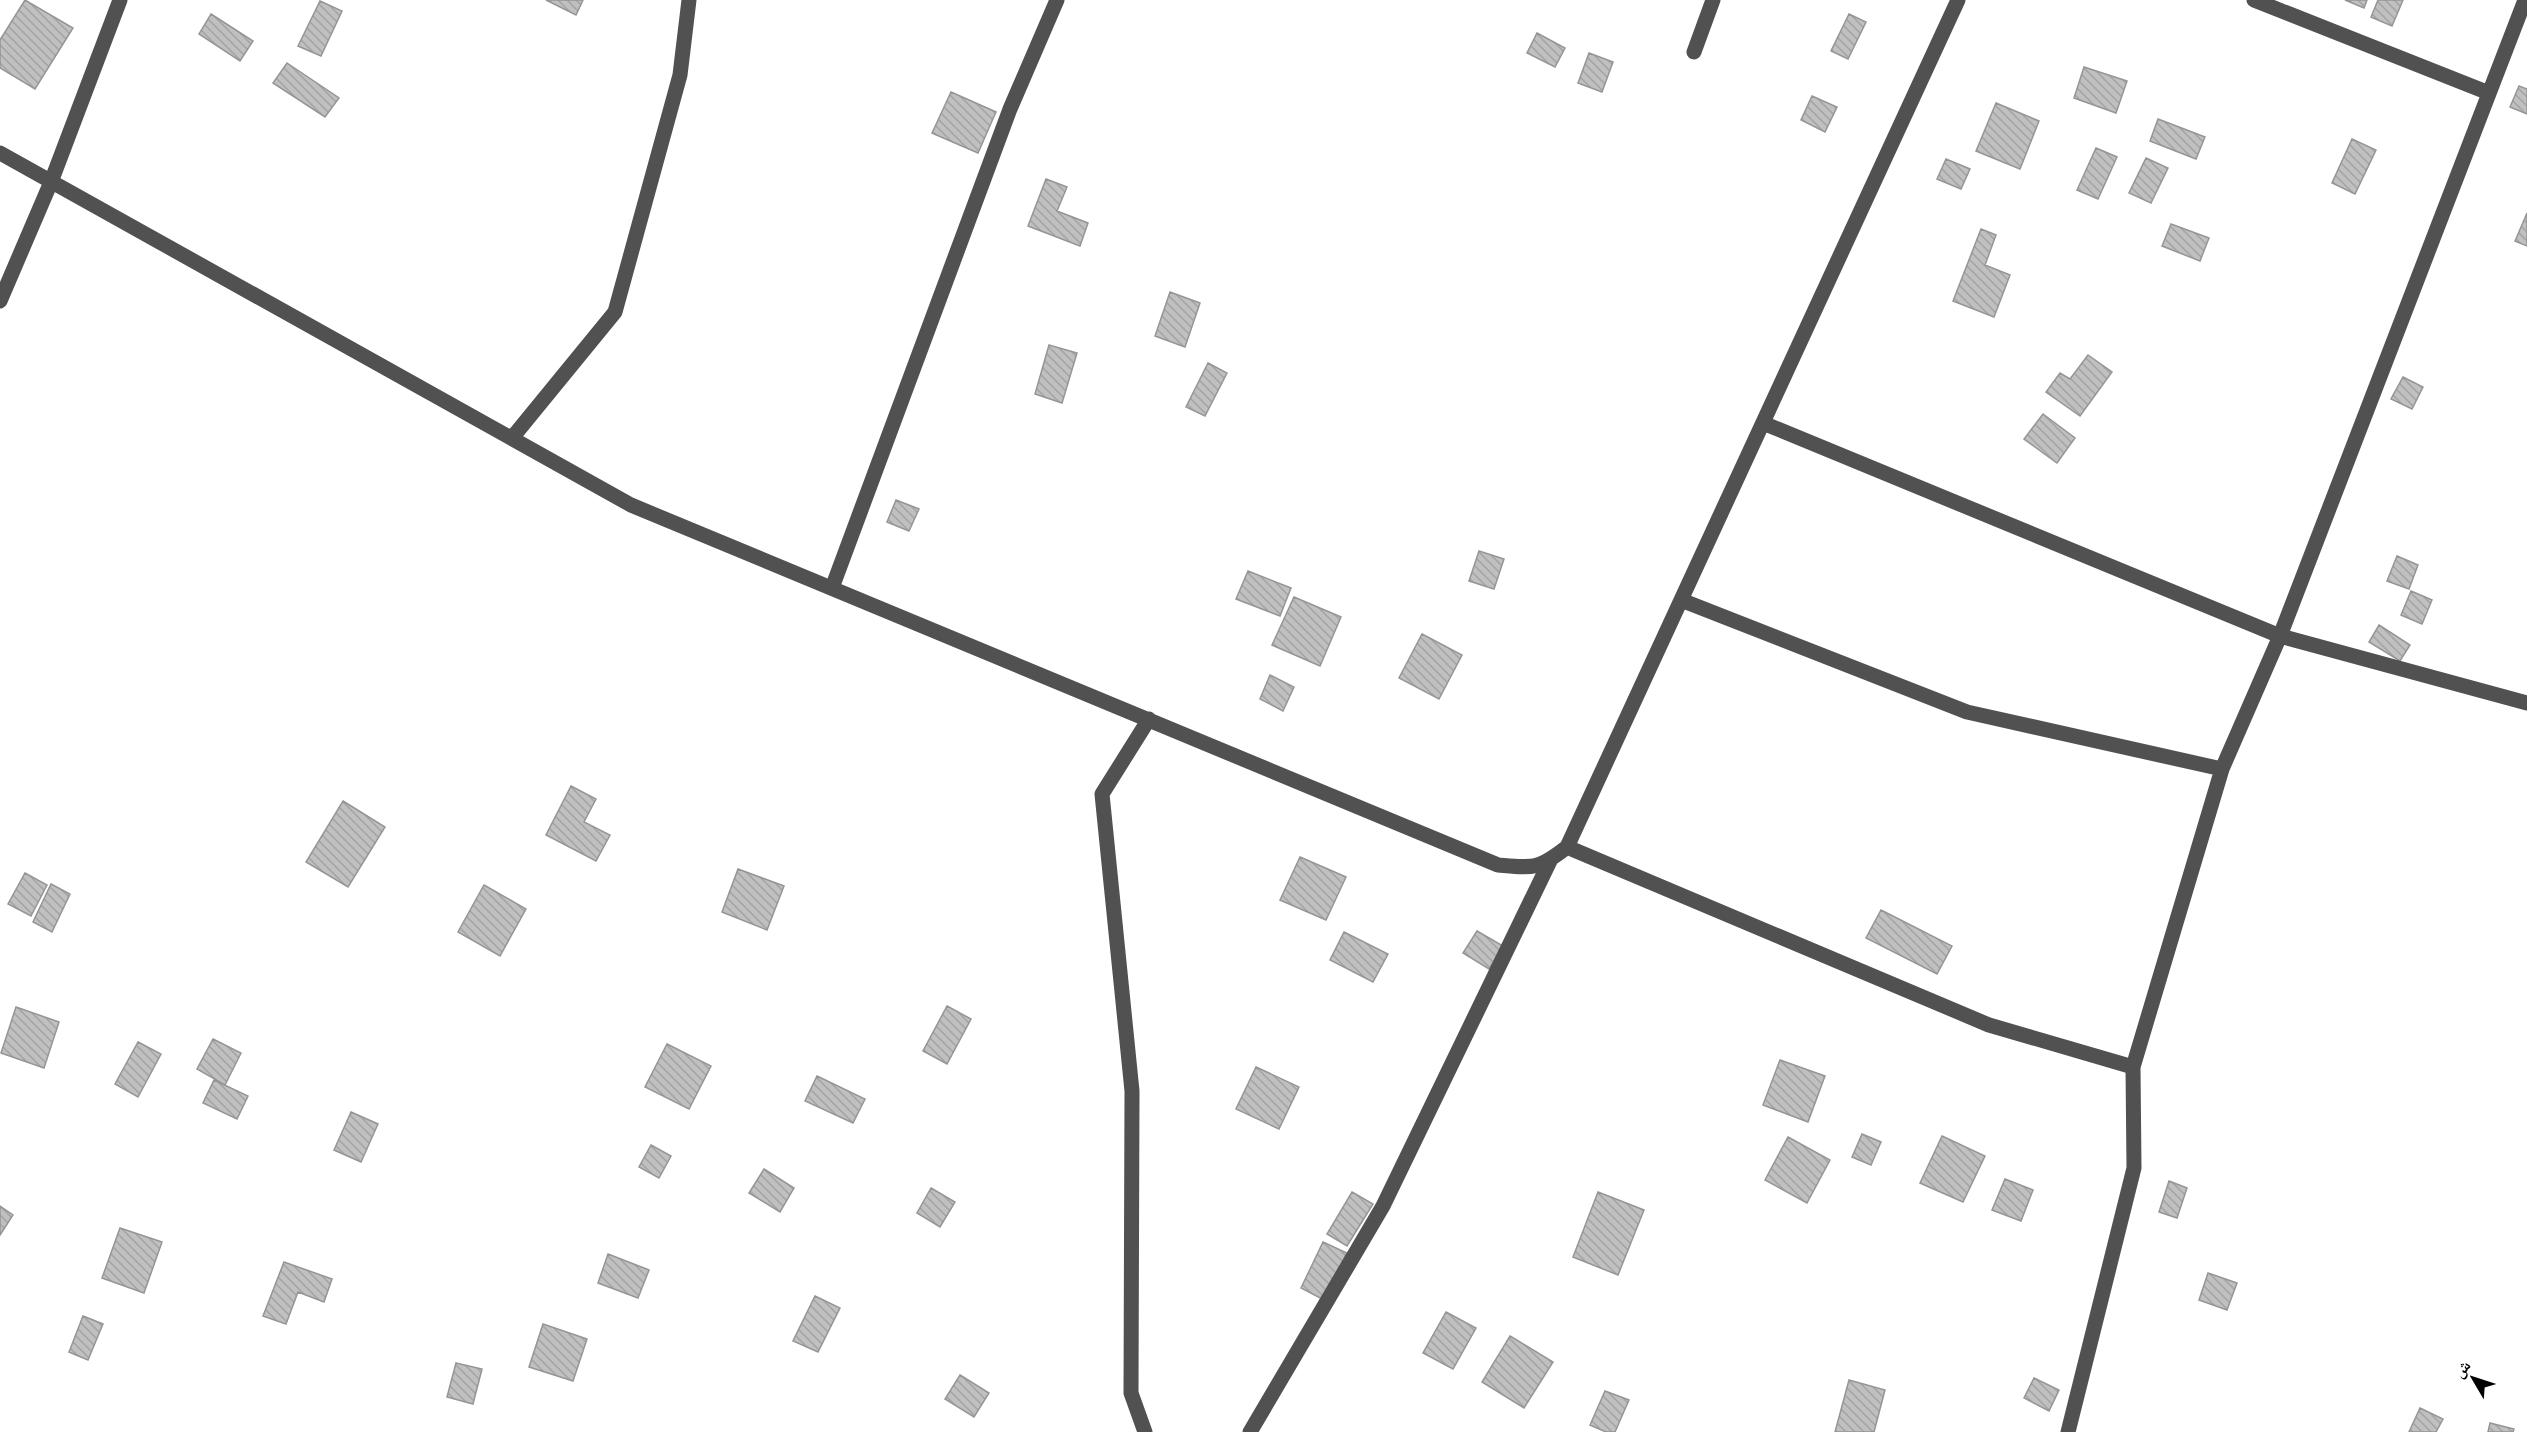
<svg xmlns="http://www.w3.org/2000/svg" width="2527" height="1432" font-family="'Fira Sans Condensed','Noto Naskh Arabic',sans-serif">
<defs>
<pattern id="building-back-hatch" width="6" height="6" patternUnits="userSpaceOnUse" patternTransform="scale(1.5)"><rect width="6" height="6" fill="#c0c0c0"/><path d="M-1 5l2 2M0 0l6 6M5-1l2 2" fill="none" stroke="#a3a3a3"/></pattern>
</defs>
<rect width="100%" height="100%" fill="#fff"/>
<path fill="url(#building-back-hatch)" stroke="#959595" stroke-width="1.5" d="M25 0 73 28 35 89 0 68V40Z
M546 0H583L576 15Z
M2345 0H2367L2364 8Z
M2378 0H2403L2392 26 2371 17Z
M320 1 342 11 321 56 298 46Z
M211 14 253 41 240 61 199 34Z
M1849 14 1866 22 1848 59 1831 51Z
M1537 33 1565 48 1555 67 1527 53Z
M1589 53 1613 62 1602 92 1578 83Z
M287 63 339 98 325 117 273 83Z
M2084 67 2127 81 2116 113 2074 98Z
M2519 86 2527 89V114L2510 107Z
M951 92 996 112 978 153 932 133Z
M1812 96 1837 107 1825 132 1801 120Z
M1996 103 2039 121 2020 169 1976 151Z
M2158 119 2205 137 2196 159 2150 141Z
M2352 139 2376 150 2355 194 2332 183Z
M2096 148 2117 157 2098 199 2077 190Z
M2146 158 2168 168 2151 203 2129 193Z
M1946 159 1970 169 1961 189 1937 179Z
M1046 179 1067 187 1057 211 1088 223 1080 246 1028 226Z
M2527 213V246L2515 241Z
M2171 224 2209 238 2200 261 2162 246Z
M1981 229 1996 235 1985 265 2010 275 1994 317 1953 301Z
M1170 292 1200 303 1185 347 1155 336Z
M1049 345 1077 353 1062 403 1035 394Z
M2088 355 2112 372 2080 416 2046 392 2060 373 2070 379Z
M1208 363 1227 373 1205 416 1186 407Z
M2403 377 2423 387 2412 409 2391 399Z
M2043 414 2075 438 2057 463 2024 439Z
M896 500 919 509 909 531 887 522Z
M1479 551 1504 559 1494 589 1469 581Z
M2397 556 2418 565 2409 589 2387 581Z
M1248 571 1291 588 1280 616 1236 599Z
M2411 591 2432 600 2422 624 2401 615Z
M1294 597 1341 617 1320 666 1272 645Z
M2379 625 2410 645 2400 661 2369 642Z
M1422 634 1462 655 1439 699 1399 678Z
M1270 675 1294 687 1283 711 1260 699Z
M571 786 596 799 584 822 610 835 596 861 546 835Z
M343 801 385 827 348 887 306 862Z
M1300 857 1346 877 1326 920 1280 900Z
M738 869 784 886 767 930 722 912Z
M25 873 47 885 31 916 8 904Z
M51 884 70 894 52 932 33 922Z
M484 885 526 909 500 956 458 932Z
M1881 910 1952 946 1937 974 1866 938Z
M1477 931 1503 946 1489 969 1463 953Z
M1344 932 1388 954 1373 982 1330 960Z
M947 1006 971 1019 947 1064 923 1051Z
M16 1007 59 1022 44 1068 1 1053Z
M213 1039 241 1053 225 1085 197 1069Z
M138 1042 161 1054 138 1097 115 1084Z
M667 1044 711 1066 689 1109 645 1087Z
M1780 1060 1825 1076 1808 1122 1763 1105Z
M1256 1067 1299 1087 1279 1129 1236 1109Z
M817 1076 865 1099 853 1123 805 1101Z
M214 1080 248 1096 237 1119 203 1103Z
M351 1112 378 1124 361 1162 334 1150Z
M1862 1134 1881 1142 1871 1165 1852 1157Z
M1942 1136 1985 1156 1963 1202 1920 1183Z
M1788 1137 1830 1160 1807 1203 1765 1180Z
M651 1145 671 1156 659 1178 639 1167Z
M764 1169 794 1188 780 1212 749 1193Z
M2005 1179 2033 1190 2021 1221 1992 1210Z
M2169 1181 2187 1188 2177 1218 2159 1212Z
M931 1188 955 1202 940 1227 917 1213Z
M1352 1192 1373 1204 1347 1246 1327 1234Z
M1598 1192 1644 1210 1618 1275 1573 1257Z
M0 1206 13 1215 0 1235Z
M120 1228 162 1242 144 1293 102 1278Z
M1323 1242 1347 1253 1324 1300 1301 1288Z
M608 1254 649 1270 638 1298 598 1283Z
M284 1262 332 1279 324 1302 298 1292 286 1324 263 1316Z
M2208 1273 2237 1283 2227 1310 2199 1300Z
M815 1296 840 1308 818 1352 793 1341Z
M1446 1312 1476 1328 1453 1369 1423 1353Z
M83 1316 103 1324 88 1360 69 1352Z
M543 1324 587 1339 573 1381 529 1367Z
M1510 1336 1553 1362 1524 1408 1482 1382Z
M456 1363 482 1369 473 1404 447 1397Z
M960 1375 989 1393 974 1417 945 1399Z
M2034 1378 2059 1390 2049 1411 2024 1398Z
M1849 1380 1885 1390 1874 1432H1835Z
M1605 1391 1629 1400 1615 1432H1606L1590 1425Z
M2420 1408 2443 1419 2436 1432H2409Z
M2490 1423 2514 1429 2513 1432H2488Z"/>
<g fill="none" stroke-linecap="round" stroke-linejoin="round">
<path stroke="#515151" stroke-width="15" d="M2254 0 2489 93
M2525 0 2280 636 2527 703
M1694 52 1713 0
M0 153 631 505 1498 865C1533 868 1538 870 1567 847L1958 0
M0 301 51 182 120 0
M1763 423 2280 636 2222 769 2133 1067 2134 1168 2068 1432
M512 438 615 312 680 75 689 0
M832 588 1010 109 1057 0
M1681 600 1967 712 2222 769
M1567 847 1989 1025 2133 1067
M1145 1432 1131 1393 1132 1091 1102 794 1149 719
M1250 1432 1383 1206 1550 861"/>
</g>
<g transform="translate(2473 1378) rotate(309)" stroke="#ffffff" stroke-width="4.5" paint-order="stroke">
<path d="M0-4.5L10 22L0 15L-10 22Z" fill="#000000"/>
<text y="-9" font-size="16" font-weight="bold" text-anchor="middle" fill="#000000">ش</text>
</g>
</svg>
